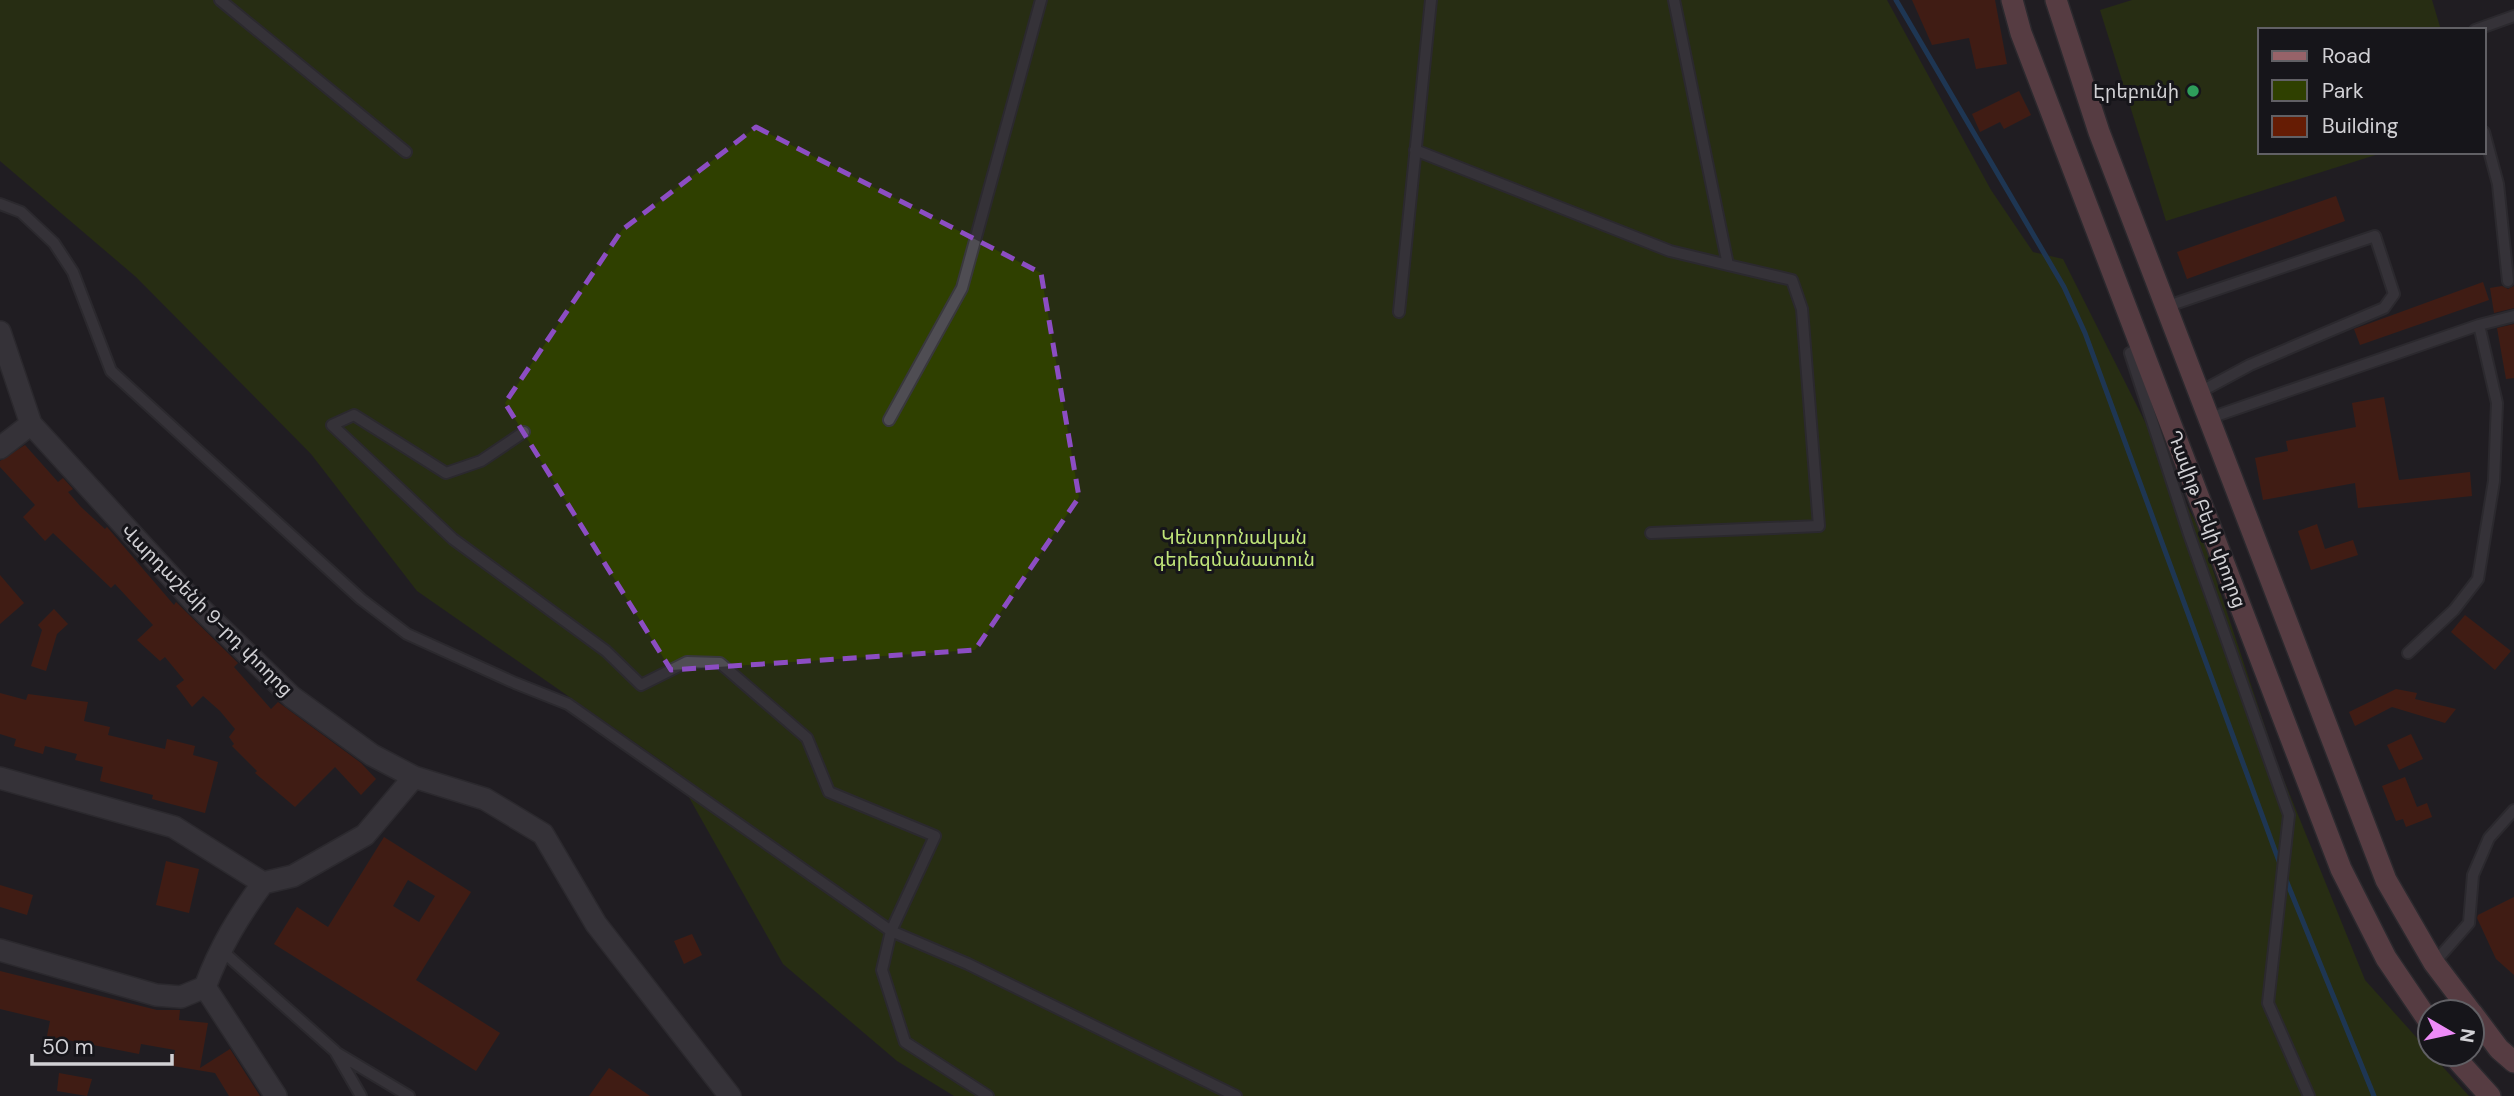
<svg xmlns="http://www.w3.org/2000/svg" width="2514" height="1096" font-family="'DM Sans','Noto Sans Armenian',sans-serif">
<rect width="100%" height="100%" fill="#201e23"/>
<path fill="#2f4000" d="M0 0H1887L1991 190 2033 252 2063 259 2200 531 2277 763 2365 980 2469 1096H954L897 1061 783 964 673 769 417 591 311 454 136 277 0 161Z
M2132 0H2432L2441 30H2260V152H2385L2166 221 2100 10Z"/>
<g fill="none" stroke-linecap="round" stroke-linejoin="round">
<path stroke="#1c568f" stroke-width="5" d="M1896 0 2064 287 2085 333 2280 864
M2284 875 2374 1096"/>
</g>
<path fill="#661c04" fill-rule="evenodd" d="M1912 0H1995L2007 64 1976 69 1969 38 1932 45Z
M2019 91 2031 115 2004 129 2000 122 1980 132 1972 114Z
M2336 196 2345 221 2187 279 2177 252Z
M2483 282 2489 300 2360 345 2354 329Z
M2502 286 2508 289 2514 286V308L2494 313 2490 288Z
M2514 324V378L2506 379 2497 328Z
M2384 397 2399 480 2470 472 2472 496 2358 508 2355 483 2263 500 2255 458 2288 451 2286 441 2356 427 2352 403Z
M25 445 58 482 63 478 73 489 68 492 81 507 105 529 107 527 174 605 176 602 238 663 234 667 271 709 278 702 361 763 376 779 361 795 335 767 295 807 255 773 257 771 232 746 234 744 229 737 235 729 220 711 203 696 192 707 176 686 184 680 165 657 160 661 137 640 153 625 115 584 111 588 53 533 45 541 23 517 35 505 0 467V461Z
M2317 524 2325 549 2353 540 2358 555 2311 570 2298 531Z
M0 575 24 603 0 624Z
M54 609 68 624 57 634 46 671 31 666 42 630 38 625Z
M2465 615 2511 651 2495 670 2451 632Z
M2396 689 2417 693 2415 699 2456 709 2445 723 2392 707 2355 726 2349 712Z
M0 693 26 700 28 694 88 702 84 721 110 727 108 735 165 749 167 739 195 746 193 755 218 762 205 813 152 799 153 795 100 781 103 767 75 760 77 754 45 746 43 754 14 746 16 739 0 734Z
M2411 734 2423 759 2399 770 2387 745Z
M2405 777 2417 807 2427 803 2432 817 2406 827 2403 819 2396 821 2382 786Z
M384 837 471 892 416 980 500 1033 476 1071 274 944 297 907 328 927ZM408 880 435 896 419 922 393 906Z
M166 861 199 869 189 913 156 905Z
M0 885 33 895 27 915 0 907Z
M2514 897V975L2496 959 2477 918 2478 915Z
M692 934 702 955 684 964 674 941Z
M0 971 157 1010H180L179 1020 208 1023 200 1068 230 1049 260 1096H229L215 1073 173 1066 175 1050 141 1044 139 1054 47 1036 50 1021 0 1009Z
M609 1068 650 1096H589Z
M59 1073 92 1079 87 1096 57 1091Z"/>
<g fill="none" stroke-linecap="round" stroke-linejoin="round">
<defs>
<path id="service" d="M220 0 406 152
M2475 30 2514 16
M2484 132 2498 184 2508 281
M1415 150 1670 251 1728 265
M0 204 21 212 54 243 73 272 111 371 361 599 407 634 515 683 568 704 891 931 968 964 1236 1096
M2165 307 2375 236 2394 294 2384 308 2250 365 2198 393
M1399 312 1431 0
M2141 347 2130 353 2189 534 2289 815 2268 1003 2309 1096
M2207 419 2479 325 2514 316
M889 420 962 288 1041 0
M524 432 481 461 446 473 354 415 332 425 453 539 606 651 641 685 687 662 720 663 807 738 829 792 935 836 891 931 882 970 905 1042 988 1096
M1651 533 1819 526 1802 309 1792 280 1728 265 1674 0
M2408 653 2454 610 2478 579 2494 481 2497 403 2479 325
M219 948 335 1051 361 1096
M2434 963 2469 923 2473 875 2489 838 2514 810
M337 1053 409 1096"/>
<path id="minor" d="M0 332 31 424 196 604 292 697 372 755 414 777 485 799 543 834 596 924 730 1096
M0 448 31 424
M0 778 174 827 263 883
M0 950 156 995 181 997 205 987
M276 1096 205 987C220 947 238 917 263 883L293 876 365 835 414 777"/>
<path id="primary" d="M2012 0 2021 33 2341 869 2386 958 2430 1023
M2056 0 2099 132 2386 880 2434 963 2471 1012
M2472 1013 2499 1049 2514 1062
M2452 1054 2490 1096"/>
</defs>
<use href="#service" stroke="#39383c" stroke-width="14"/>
<use href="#minor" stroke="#39383c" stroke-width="24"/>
<use href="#primary" stroke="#39383c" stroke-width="24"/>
<use href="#service" stroke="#4f4d53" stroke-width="10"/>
<use href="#minor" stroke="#4f4d53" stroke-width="21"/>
<use href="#primary" stroke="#976369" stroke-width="21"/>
</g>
<path d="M0 0H2514V1096H0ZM756 127 1041 273 1079 497 975 650 671 670 505 403 622 230Z" fill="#201e23" fill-opacity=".55" fill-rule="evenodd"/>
<path fill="none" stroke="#8c4dc3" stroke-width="5" stroke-dasharray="14 9" stroke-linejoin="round" d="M756 127 1041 273 1079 497 975 650 671 670 505 403 622 230Z"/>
<circle fill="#2e9e5b" stroke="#16151a" stroke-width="2.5" cx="2193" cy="91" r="7"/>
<g text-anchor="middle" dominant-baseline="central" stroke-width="6" stroke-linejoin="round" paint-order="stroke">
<g font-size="19" fill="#d2d1d5" stroke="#16151a" text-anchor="end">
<text x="2179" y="91">Էրեբունի</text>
</g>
<g font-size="19" fill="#d2d1d5" stroke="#16151a">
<text transform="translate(2207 519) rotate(69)">Դավիթ Բեկի փողոց</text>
<text transform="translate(207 610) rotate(45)">Վարդաշենի 9-րդ փողոց</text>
</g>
<g font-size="19" fill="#c0e579" stroke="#16151a">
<text x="1234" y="537">Կենտրոնական<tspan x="1234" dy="22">գերեզմանատուն</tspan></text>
</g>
</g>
<rect x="2258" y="28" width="228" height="126" fill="#16151a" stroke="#616065" stroke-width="2"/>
<rect x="2272" y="51" width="35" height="10" fill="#976369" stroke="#616065" stroke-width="2"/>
<text x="2322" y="63" font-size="21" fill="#d2d1d5">Road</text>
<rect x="2272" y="80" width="35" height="21" fill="#2f4000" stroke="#616065" stroke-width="2"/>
<text x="2322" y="98" font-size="21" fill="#d2d1d5">Park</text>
<rect x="2272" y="116" width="35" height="21" fill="#661c04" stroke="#616065" stroke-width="2"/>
<text x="2322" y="133" font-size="21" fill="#d2d1d5">Building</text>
<g transform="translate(2451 1033) rotate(99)"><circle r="33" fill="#16151a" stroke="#616065" stroke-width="2"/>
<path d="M0-5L12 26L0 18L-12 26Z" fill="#ee8bf8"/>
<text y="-10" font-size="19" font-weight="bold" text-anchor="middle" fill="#d2d1d5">N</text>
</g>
<path d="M32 1054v10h140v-10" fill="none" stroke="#d2d1d5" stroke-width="3.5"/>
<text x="42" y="1054" font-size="21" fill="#d2d1d5" stroke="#16151a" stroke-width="5" paint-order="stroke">50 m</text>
</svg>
